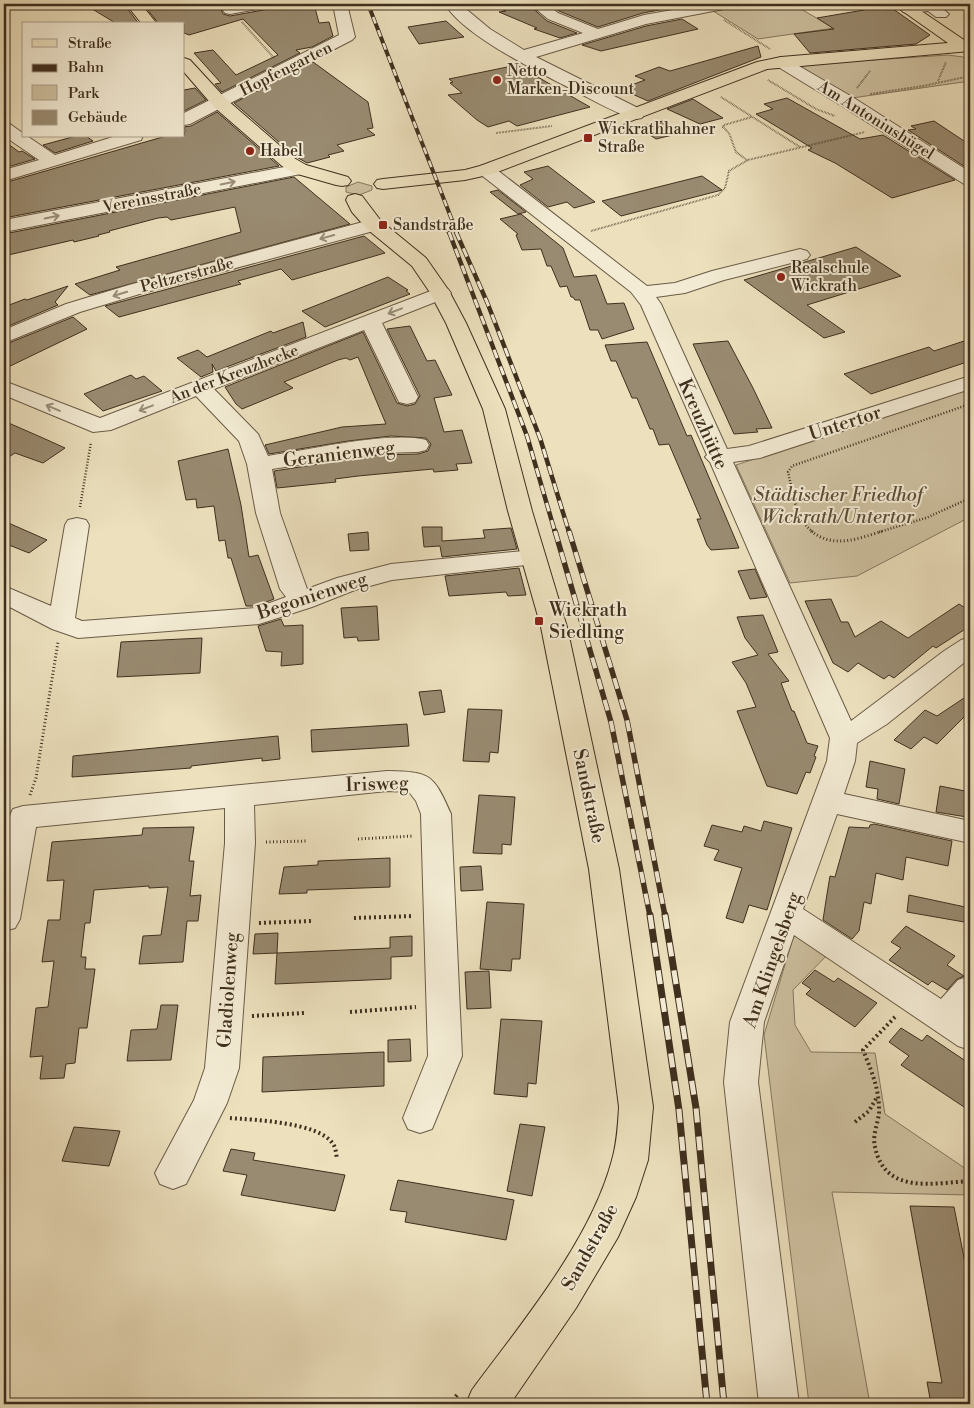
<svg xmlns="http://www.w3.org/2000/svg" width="974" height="1408" font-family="'Libre Bodoni',serif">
<rect width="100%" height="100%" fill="#ece0bd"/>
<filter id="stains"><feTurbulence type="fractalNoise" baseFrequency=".004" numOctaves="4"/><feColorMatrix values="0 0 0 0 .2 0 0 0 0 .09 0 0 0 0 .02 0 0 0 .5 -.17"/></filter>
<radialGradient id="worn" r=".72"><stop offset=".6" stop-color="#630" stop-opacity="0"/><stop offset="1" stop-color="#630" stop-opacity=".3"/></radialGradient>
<path fill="#cfc2a2" stroke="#877860" d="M748 4H792L834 28 758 39 713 11Z
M948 55 963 57 970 61V81L852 98 798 65Z
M358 182 372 186V190L359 195 346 192V187Z
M970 388V517L857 576 790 583 736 465Z
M795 931 831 951 793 990 795 1025 811 1052 875 1053 885 1114 966 1169H970V1195L832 1192 870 1404H809L764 1035Z"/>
<path fill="#998b71" stroke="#3f2f1e" d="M84 4H124L139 24H117Z
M143 4H232L225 5 221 9 223 14 230 16 269 9 273 4H314L319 23 329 22 333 36 312 47 296 50 300 53 222 92 215 84 221 83 194 53 213 50 236 75 278 55 243 19 189 35 184 33V24H159Z
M492 4H528L547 21 577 33 560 38 534 29 537 28 499 12 506 11 492 6Z
M549 4H656L665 9 643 13 598 27 559 11Z
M886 4 930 35 916 44 810 53 794 34 834 29 817 18 864 10 860 8Z
M682 19 698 29 601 51 582 45 646 26Z
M446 21 464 37 419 44 408 27Z
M758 46 761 57 648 101 621 89 645 80 635 76 659 67 670 71Z
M313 62 368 102 373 128 367 129 375 135 337 145 344 151 328 155 330 157 307 163 295 156 234 103Z
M517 65 562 91 590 107 517 126 509 121 488 127 477 120 448 95 462 93 450 83 453 82 449 79Z
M195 88 206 100 184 111V90Z
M787 98 860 139 883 135 955 180 892 198 835 163 808 150 812 148 756 114 773 109 764 104Z
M693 99 723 118 700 124 667 109Z
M217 112 279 166 4 218V183L166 136H184L185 130 184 127 191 126Z
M663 121 681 133 656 139 638 127Z
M934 121 970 145V170L908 130 916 129 911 126Z
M76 136H86L93 141 55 153 43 145Z
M4 141 19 152 22 151 35 159 4 168Z
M548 166 595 202 574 208 567 202 548 207 520 185 533 179 524 172Z
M702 176 722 190 621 216 602 201Z
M294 177 350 224 90 295 75 284 120 270 116 267 241 232 235 207 171 220 167 217 158 218 109 231 110 232 98 235 99 236 74 242 73 240 4 256V234Z
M498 190 526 212 518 214 490 192Z
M521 214 563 248 574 277 596 275 607 304 624 303 634 329 602 339 598 330H590L580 300H575L573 297H571L567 286 560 287 551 266H547L541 249 522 250 516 235 518 234 500 219Z
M364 236 385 253 292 280 281 269 238 281 241 284 119 317 105 306Z
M856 247 901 276 807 305 845 332 824 338 744 280Z
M388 277 408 290 406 291 410 294 325 327 302 311Z
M68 286 55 302 58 305 4 328V307L25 299 27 300Z
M73 317 87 329 4 369V345Z
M303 322 306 337 216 371 212 364 213 372 201 377 177 358 198 350 207 357 271 331 273 333Z
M410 326 427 361 435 360 452 395 434 398 444 432 462 430 472 463 456 464 458 470 434 472 433 469 358 476 335 479 336 482 277 488 274 471 377 455 418 454 428 451 431 444 426 438 391 436 348 441 269 454 265 445 342 427 386 424 358 357 350 360 346 358 338 360 284 382 293 388 242 409 236 404 225 387 363 332 397 403 407 406 415 404 420 396 387 329Z
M970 339V361L871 394 844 374 929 347 934 351Z
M728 341 753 388 772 428 756 429 758 432 734 434 693 344Z
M647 342 687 436 691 435 739 548 711 550 707 545 697 519H701L669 444 659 445 653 429H650L637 398H632L616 361H611L605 345Z
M131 375 136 379 144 376 162 391 103 411 84 394Z
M4 421 43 438 65 448 43 463 15 453 4 460Z
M228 449 241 505 249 557 258 555 274 599 256 606H246L231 558H228L225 540 219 541 214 506 197 508 196 499 186 500 178 461Z
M4 521 47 540 29 553 4 543Z
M422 527H442V541L485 538 483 530 511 528 517 549 442 557 440 546 424 547Z
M368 532 369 550 350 551 348 534Z
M519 568 526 595 508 596 506 592 449 596 445 576Z
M755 569 767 597 750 599 738 571Z
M831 599 841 622H848L855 637 881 621 908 638 959 604 970 611V626L936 648 933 646 894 678 889 675 884 679 858 663 848 672 833 663 805 601Z
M377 606 379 640 358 641 357 637 344 638 341 608Z
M763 615 778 652 768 654 789 681 781 683 792 711H794L807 743 818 746 814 756 816 757 810 773 806 772 797 794 767 786 737 711 756 707 746 683 732 662 758 655 745 638 737 617Z
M281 619 284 626 303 625V664L281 666 282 652 266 651 258 626Z
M202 638 200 673 117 677 121 642Z
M441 690 445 712 424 715 419 692Z
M970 694V711L937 744 924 737 911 749 894 740 925 710 937 716Z
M468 709 502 710 498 753 490 752 489 762 463 761Z
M407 724 409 746 312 752 311 730Z
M278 736 280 759 262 761V758L191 766V768L72 777 73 756Z
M870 761 905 769 899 804 877 799 878 789 866 787Z
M940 786 970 792V813H968L967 817 936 812Z
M479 795 515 797 511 845 502 844V854L473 853Z
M764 821 792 828 767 910 749 905 743 923 726 918 742 868 714 860 719 850 704 846 712 825 742 832 744 826 761 831Z
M874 824 952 841 948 866 906 857 903 880 876 873 871 904 864 902 859 931 852 939 823 920 827 894 830 876 835 877 849 827 869 828 870 825Z
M194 827 189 861H194L190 896 201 895 198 921H187L183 962 139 964 143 936 161 935 168 887 149 888V886L94 890 90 923H85L81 957H86L85 969H95L87 1028H79L75 1063 66 1064 64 1078 40 1079 43 1056 30 1057 36 1008 48 1007 54 961 42 962 48 920H60L64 880 47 881 52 842 142 835 143 828Z
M390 858V887L307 890V893L279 894 284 867 318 865V861Z
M481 866 483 890 461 891 460 867Z
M909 895 970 908V923L907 912Z
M487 902 524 904 520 959H512L511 971 480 969Z
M906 926 955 956 947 965 964 976 957 979 947 990 932 981 928 985 889 960 901 948 891 942Z
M278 933 277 953 390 948V937L412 936V956L391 957V979L275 984 277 953 253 954 255 934Z
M815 970 834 982 838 978 877 1003 855 1027 806 994 811 989 802 983Z
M489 971 491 1008 467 1009 465 972Z
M161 1005H178L171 1060 127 1061 131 1030 157 1029Z
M501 1019 542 1021 536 1084 528 1083 527 1097 494 1094Z
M901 1028 922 1041 927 1035 970 1064V1111L901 1065 909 1056 889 1042Z
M410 1039 411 1061 388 1062V1040Z
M384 1052V1086L262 1092 263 1057Z
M520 1124 545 1127 532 1196 507 1191Z
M74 1127 120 1131 109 1166 62 1161Z
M231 1149 255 1153 253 1160 345 1175 335 1211 241 1195 247 1175 223 1171Z
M398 1180 514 1200 506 1240 405 1222 407 1212 390 1210Z
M910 1206 954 1207 970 1288V1404H931L927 1382 942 1383Z"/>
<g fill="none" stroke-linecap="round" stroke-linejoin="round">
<defs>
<path id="minor" d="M240 4H271L269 7 230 14 225 13 223 10 225 7Z
M333 4H347L355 37 352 40 190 124 184 125V113L339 35Z
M445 4H460L490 29 524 50 583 33 548 19 530 4H546L558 13 598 29 644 15 707 4H736L734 7 729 8 646 24 536 57 642 110 644 114 642 118 636 119C617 114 598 103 581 94 545 75 464 37 445 4Z
M937 4 949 14 946 17H936L928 11 908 13 903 12 901 9 903 6Z
M781 57 787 59 854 98 970 172V185L964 184 842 106 775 65 773 62 775 59Z
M4 123 10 124 24 134V136H27L55 155 116 136H143L141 140 4 181V170L39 160 4 136Z
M300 164 306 165 309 169 306 173 4 232V220Z
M486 165 492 166 647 286 675 283 712 271 800 249 807 251 810 255 807 259 724 280 685 293 656 297 661 304 727 449 749 446 970 376V389L760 458 733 462 851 721 944 651 961 640 970 637V658L887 724 857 743 855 761 844 794 970 821V843L837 814 803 909 941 999 958 980 970 976V1012L966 1016 970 1019V1050L958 1046 794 935 764 1022 758 1082 799 1404H759L724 1082 730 1022 827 761 830 738 710 462 705 457 707 455 641 305 631 292 480 174 477 170 480 166Z
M374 219 381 221 383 225 381 229 143 293 80 312 4 343V330L66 304 129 285Z
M441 287 448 289 451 293 448 297 382 323 418 397 415 402 407 404 399 402 364 330 214 389 258 434 268 456C309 450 388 431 426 440L429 445 426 450 418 452 377 453 272 469 280 513 307 589 337 578 391 564 534 550 543 553 546 558 543 563 392 580 355 590 312 607 259 624 78 638 52 629 4 604V586L51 606 65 525 68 520 77 518 86 520 89 525 75 618 82 621 256 608 286 597 280 589 256 513 247 464 239 441 196 396 111 430 93 432 4 395V381L100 418Z
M387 771C430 772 433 773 451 814L462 1056 432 1129 420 1133 408 1129 403 1118 428 1056 421 814 416 801 409 792 387 791 254 805 255 843 239 1068 227 1103 186 1184 173 1189 160 1184 155 1173 194 1100 205 1068 225 843V808L36 827 20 919 15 928 4 931C2 903 0 833 13 809L23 806Z"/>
<path id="major" d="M126 4H141L157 24H142Z
M895 4H911L967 42 970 41V51L767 69 492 174 465 180 383 189 377 188 374 184 377 180 383 179 465 170 480 166 757 62 781 57 948 43 897 7Z
M184 58 190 60 226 99 294 158 306 165 348 177 351 181 348 185 342 186 336 185 294 173 282 166 214 107 184 72Z
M355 194 362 196 381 221 426 258 449 291 466 323 505 409 532 511 567 627 619 869 653 1107 648 1160 636 1197 618 1237 576 1308 510 1404H466L472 1390C521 1324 591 1240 612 1160 617 1143 618 1125 619 1107L589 869 541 627 508 511 483 409 446 323 429 291 412 266 367 229 352 212 346 200 348 196Z"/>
</defs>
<use href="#minor" stroke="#6a5b46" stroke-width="2"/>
<use href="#major" stroke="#3f2f1e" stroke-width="2"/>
<path stroke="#3f2f1e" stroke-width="2" stroke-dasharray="0.5 1" stroke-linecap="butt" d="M724 20 770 49
M242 22 274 58
M768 80 816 109 835 116
M938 81 946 62
M857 88 870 71
M870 94 923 86 970 76
M721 97 800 147
M496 133 552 126
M747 160 736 152 729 133 723 127 724 125 752 117
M591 231 718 195 725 188 729 171 748 160 865 132"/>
<path stroke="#3f2f1e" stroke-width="2.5" stroke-dasharray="1 2" stroke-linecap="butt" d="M80 507 91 442
M813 532C795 519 793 492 788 472L792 466 970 404
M879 532 926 518 970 498"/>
<path stroke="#3f2f1e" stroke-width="3" stroke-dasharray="1 2.5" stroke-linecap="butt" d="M811 531C834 549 857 539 883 531
M30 795 36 778 58 642
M358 839 413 836
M266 842 308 841"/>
<path stroke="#3f2f1e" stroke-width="4" stroke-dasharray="2 3" stroke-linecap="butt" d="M354 918 413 916
M259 923 311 921
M350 1012 416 1007
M252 1016 304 1013
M895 1017 863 1050C871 1070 880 1090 879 1113 878 1123 872 1136 875 1147 885 1195 933 1183 970 1181
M230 1118C254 1120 319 1122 333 1144 336 1148 336 1154 337 1159
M855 1122 869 1111 877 1097
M449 1404 457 1395"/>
<use href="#minor" fill="#f3ebd4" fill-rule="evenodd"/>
<use href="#major" fill="#ece0bd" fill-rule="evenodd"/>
<defs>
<path id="rail-far3" d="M368 4 457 233
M445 223 449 233"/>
<path id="rail-far2" d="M449 232 527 436 555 532
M456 232 487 302 540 438 569 532"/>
<path id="rail-far1" d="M555 531 611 722 650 916
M569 531 627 720 665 916"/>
<path id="rail" d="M650 915 679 1110 707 1404
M665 915 696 1108 724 1404"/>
</defs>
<use href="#rail-far3" stroke="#3f2f1e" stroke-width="4"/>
<use href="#rail-far2" stroke="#3f2f1e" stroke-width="4.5"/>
<use href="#rail-far1" stroke="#3f2f1e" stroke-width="5.5"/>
<use href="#rail" stroke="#3f2f1e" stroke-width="7"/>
<use href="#rail-far3" stroke="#f3ebd4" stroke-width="2.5" stroke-dasharray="7" stroke-linecap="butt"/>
<use href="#rail-far2" stroke="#f3ebd4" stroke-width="3" stroke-dasharray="9" stroke-linecap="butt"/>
<use href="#rail-far1" stroke="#f3ebd4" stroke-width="4" stroke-dasharray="11" stroke-linecap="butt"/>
<use href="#rail" stroke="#f3ebd4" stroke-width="5" stroke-dasharray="14" stroke-linecap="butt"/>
</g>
<defs><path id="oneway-shaft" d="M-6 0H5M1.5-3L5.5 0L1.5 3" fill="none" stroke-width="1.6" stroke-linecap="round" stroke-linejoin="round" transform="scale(1.25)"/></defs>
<g stroke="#998d79">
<use href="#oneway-shaft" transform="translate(228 183) rotate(-11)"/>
<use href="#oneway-shaft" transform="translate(52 217) rotate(-11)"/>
<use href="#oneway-shaft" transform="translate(327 237) rotate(165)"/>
<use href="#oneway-shaft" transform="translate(120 294) rotate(163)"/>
<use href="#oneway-shaft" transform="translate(395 311) rotate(159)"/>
<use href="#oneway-shaft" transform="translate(53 408) rotate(-157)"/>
<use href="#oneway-shaft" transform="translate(146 408) rotate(159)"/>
</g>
<g fill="#8f2418" stroke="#f3ebd4" stroke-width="2">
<circle cx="497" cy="80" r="5"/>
<rect x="583" y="133" width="10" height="10" rx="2.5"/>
<circle cx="250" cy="151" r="5"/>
<rect x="378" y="220" width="10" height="10" rx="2.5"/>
<circle cx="781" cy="277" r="5"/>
<rect x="534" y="616" width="10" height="10" rx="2.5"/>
</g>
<g text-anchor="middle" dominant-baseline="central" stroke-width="4" stroke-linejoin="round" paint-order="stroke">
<g font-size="16" fill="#3f2f1e" stroke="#f3ebd4">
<text transform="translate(286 69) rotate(-27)">Hopfengarten</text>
<text transform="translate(876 120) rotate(32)">Am Antoniushügel</text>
<text transform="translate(152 198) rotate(-11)">Vereinsstraße</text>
<text transform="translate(187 275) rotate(-15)">Peltzerstraße</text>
<text transform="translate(234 374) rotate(-21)">An der Kreuzhecke</text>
</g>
<g font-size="16" fill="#3f2f1e" stroke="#f3ebd4" text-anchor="start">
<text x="507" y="71">Netto<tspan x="507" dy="18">Marken-Discount</tspan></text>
<text x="598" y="129">Wickrathhahner<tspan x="598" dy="18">Straße</tspan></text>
<text x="260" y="151">Habel</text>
<text x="393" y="225">Sandstraße</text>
<text x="791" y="268">Realschule<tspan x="791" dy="18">Wickrath</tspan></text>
</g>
<g font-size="19" fill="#3f2f1e" stroke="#f3ebd4">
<text transform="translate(845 423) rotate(-18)">Untertor</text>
<text transform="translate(703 424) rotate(66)">Kreuzhütte</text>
<text transform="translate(339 454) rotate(-7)">Geranienweg</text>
<text transform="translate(312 596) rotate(-18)">Begonienweg</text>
<text transform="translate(377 784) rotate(-2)">Irisweg</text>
<text transform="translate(589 796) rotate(78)">Sandstraße</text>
<text transform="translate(772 960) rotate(-71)">Am Klingelsberg</text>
<text transform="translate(228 990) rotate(-86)">Gladiolenweg</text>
<text transform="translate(590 1247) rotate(-61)">Sandstraße</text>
</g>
<g font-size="19" font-style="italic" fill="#5c4c38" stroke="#f3ebd4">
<text x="838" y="495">Städtischer Friedhof<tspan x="838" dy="22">Wickrath/Untertor</tspan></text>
</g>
<g font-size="19" fill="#3f2f1e" stroke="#f3ebd4" text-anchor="start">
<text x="549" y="610">Wickrath<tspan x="549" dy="22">Siedlung</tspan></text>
</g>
</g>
<rect width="974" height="1408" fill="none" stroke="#ece0bd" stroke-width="20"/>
<rect x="5" y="5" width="964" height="1398" fill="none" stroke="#3f2f1e" stroke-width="2.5"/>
<rect x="10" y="10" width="954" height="1388" fill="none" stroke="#3f2f1e"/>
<rect x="22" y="22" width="162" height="115" fill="#f3ebd4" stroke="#aba08b"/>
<rect x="32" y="39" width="25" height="8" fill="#ece0bd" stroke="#aba08b"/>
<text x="68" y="48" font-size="15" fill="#3f2f1e">Straße</text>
<rect x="32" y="64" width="25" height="8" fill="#3f2f1e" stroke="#aba08b"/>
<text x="68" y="72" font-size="15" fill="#3f2f1e">Bahn</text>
<rect x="32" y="85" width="25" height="15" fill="#cfc2a2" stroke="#aba08b"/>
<text x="68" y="98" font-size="15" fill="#3f2f1e">Park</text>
<rect x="32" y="110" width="25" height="15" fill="#998b71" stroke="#aba08b"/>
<text x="68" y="122" font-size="15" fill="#3f2f1e">Gebäude</text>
<rect width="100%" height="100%" filter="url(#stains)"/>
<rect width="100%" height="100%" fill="url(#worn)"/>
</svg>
